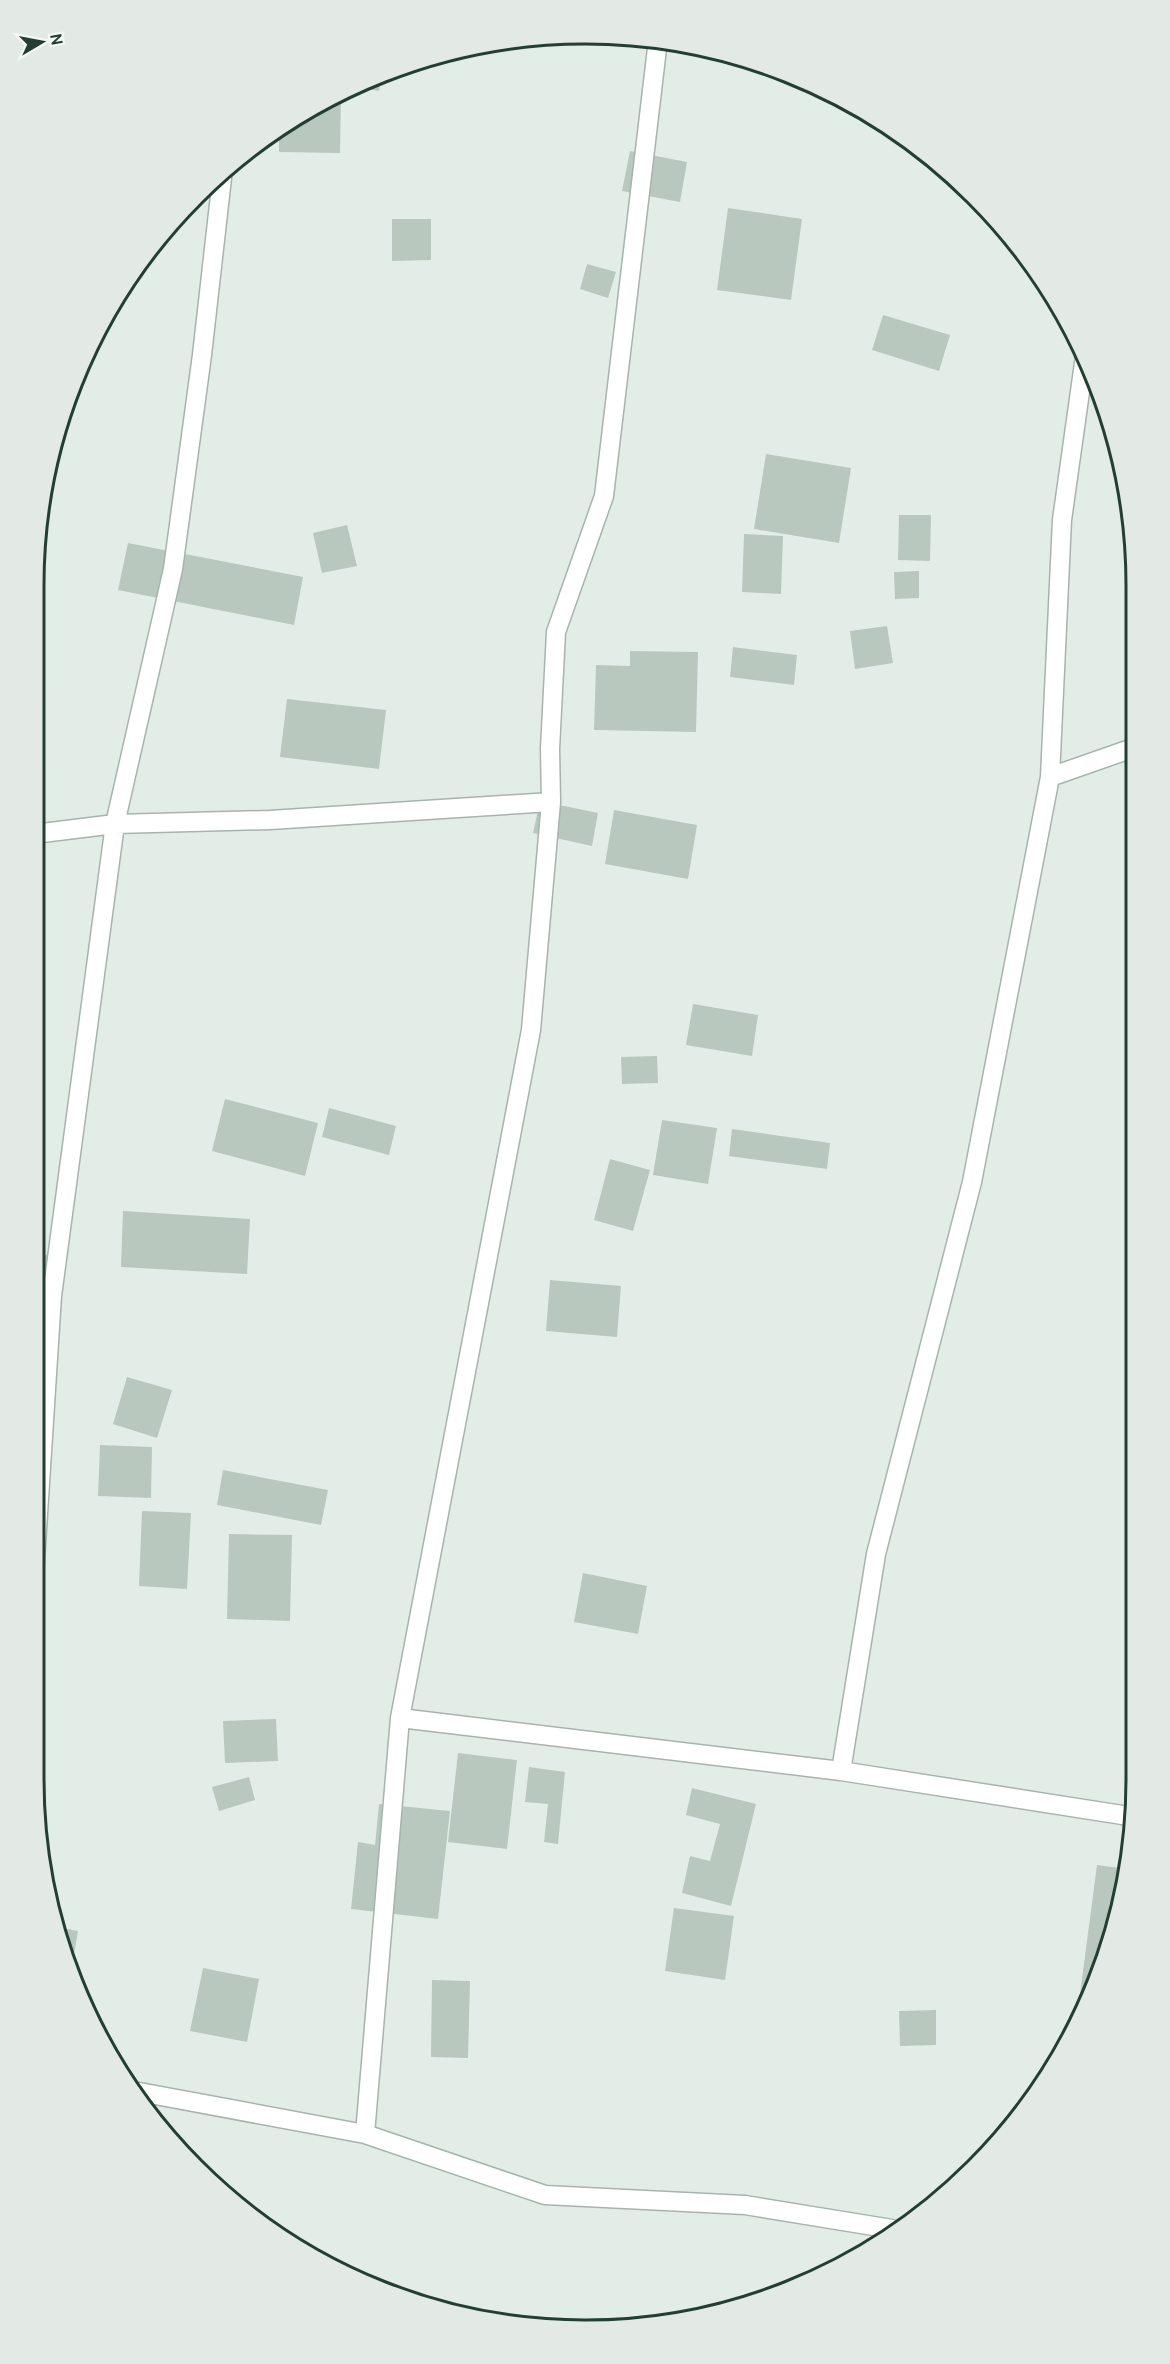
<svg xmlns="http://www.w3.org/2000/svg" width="1170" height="2364" font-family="Cabin,sans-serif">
<rect width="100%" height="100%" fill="#e3ede7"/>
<path fill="#b8c8bf" d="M381 74 379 91 353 87Z
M341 93 340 153 279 152V128L309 107Z
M630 151 687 162 680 202 622 191Z
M728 208 802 219 791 300 717 290Z
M392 219H431V260L392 261Z
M587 264 616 272 608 298 580 289Z
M883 315 950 335 939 371 872 350Z
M766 454 851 468 839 543 754 529Z
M899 515H931L930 561 898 560Z
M347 525 357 566 322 573 313 533Z
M744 534 783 536 781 594 742 592Z
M128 543 303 577 294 625 118 590Z
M919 571V598L895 599 894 572Z
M887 626 893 663 855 669 850 631Z
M733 647 797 655 794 685 730 677Z
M630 651 698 652 696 732 594 730 596 665 630 666Z
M287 699 386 710 379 769 280 757Z
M540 801 598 813 592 846 533 833Z
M614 810 697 825 688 879 605 864Z
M693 1004 758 1015 752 1056 686 1045Z
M657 1056 658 1083 622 1084 621 1057Z
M225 1099 318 1123 305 1176 212 1151Z
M329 1108 396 1126 389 1155 322 1137Z
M662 1120 717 1128 708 1184 653 1175Z
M732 1129 830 1143 827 1169 729 1156Z
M610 1159 650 1170 633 1231 594 1220Z
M123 1211 250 1219 247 1274 121 1267Z
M33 1253 64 1257 60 1287 33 1283Z
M550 1280 621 1286 617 1337 546 1331Z
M127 1377 172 1390 157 1438 113 1424Z
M100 1445 152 1447 151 1498 98 1496Z
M223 1470 328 1490 321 1525 217 1505Z
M142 1511 191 1513 187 1589 139 1586Z
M229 1534 292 1535 290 1621 227 1619Z
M583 1573 647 1586 638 1634 574 1622Z
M276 1719 278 1761 225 1763 223 1721Z
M458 1753 517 1760 507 1849 448 1842Z
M529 1767 565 1772 558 1844 544 1842 548 1804 525 1802Z
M249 1777 255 1800 219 1811 212 1787Z
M692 1788 756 1804 731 1906 682 1893 690 1856 710 1861 720 1824 686 1815Z
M379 1804 450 1811 438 1919 351 1909 358 1842 375 1845Z
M1097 1865 1127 1869 1118 1922 1090 1995 1080 1994Z
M674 1908 734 1916 725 1980 665 1971Z
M57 1927 78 1931 71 1972 62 1957Z
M203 1968 259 1979 247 2042 190 2031Z
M432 1980 470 1981 468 2058 431 2057Z
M936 2010V2045L900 2046 899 2011Z"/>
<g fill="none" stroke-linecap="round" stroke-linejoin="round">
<defs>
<path id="street" d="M1050 777 1133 748
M34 834 115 824 270 820 551 802
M33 1592 52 1296 115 824 173 569 202 355 223 169
M400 1718 841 1771 1135 1817
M841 1771 876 1554 972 1182 1050 777 1062 520 1085 356
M134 2091 365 2134 545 2195 745 2205 892 2229
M365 2134 400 1718 531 1030 551 802 550 749 556 632 604 496 658 40"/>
</defs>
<use href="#street" stroke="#a5b5ad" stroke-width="21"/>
<use href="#street" stroke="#fff" stroke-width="18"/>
</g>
<path d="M0 0H1170V2364H0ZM585 44H585A541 541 0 0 1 1126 585V1779A541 541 0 0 1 585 2320H585A541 541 0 0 1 44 1779V585A541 541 0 0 1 585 44Z" fill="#e3eae5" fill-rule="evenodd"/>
<path fill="none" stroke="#223f32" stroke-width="3" d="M585 44H585A541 541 0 0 1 1126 585V1779A541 541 0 0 1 585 2320H585A541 541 0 0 1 44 1779V585A541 541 0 0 1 585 44Z"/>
<g transform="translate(42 42) rotate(80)" stroke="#f4f9f5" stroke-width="4.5" paint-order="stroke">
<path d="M0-4.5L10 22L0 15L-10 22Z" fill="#223f32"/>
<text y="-9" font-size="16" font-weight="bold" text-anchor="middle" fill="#223f32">N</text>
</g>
</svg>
